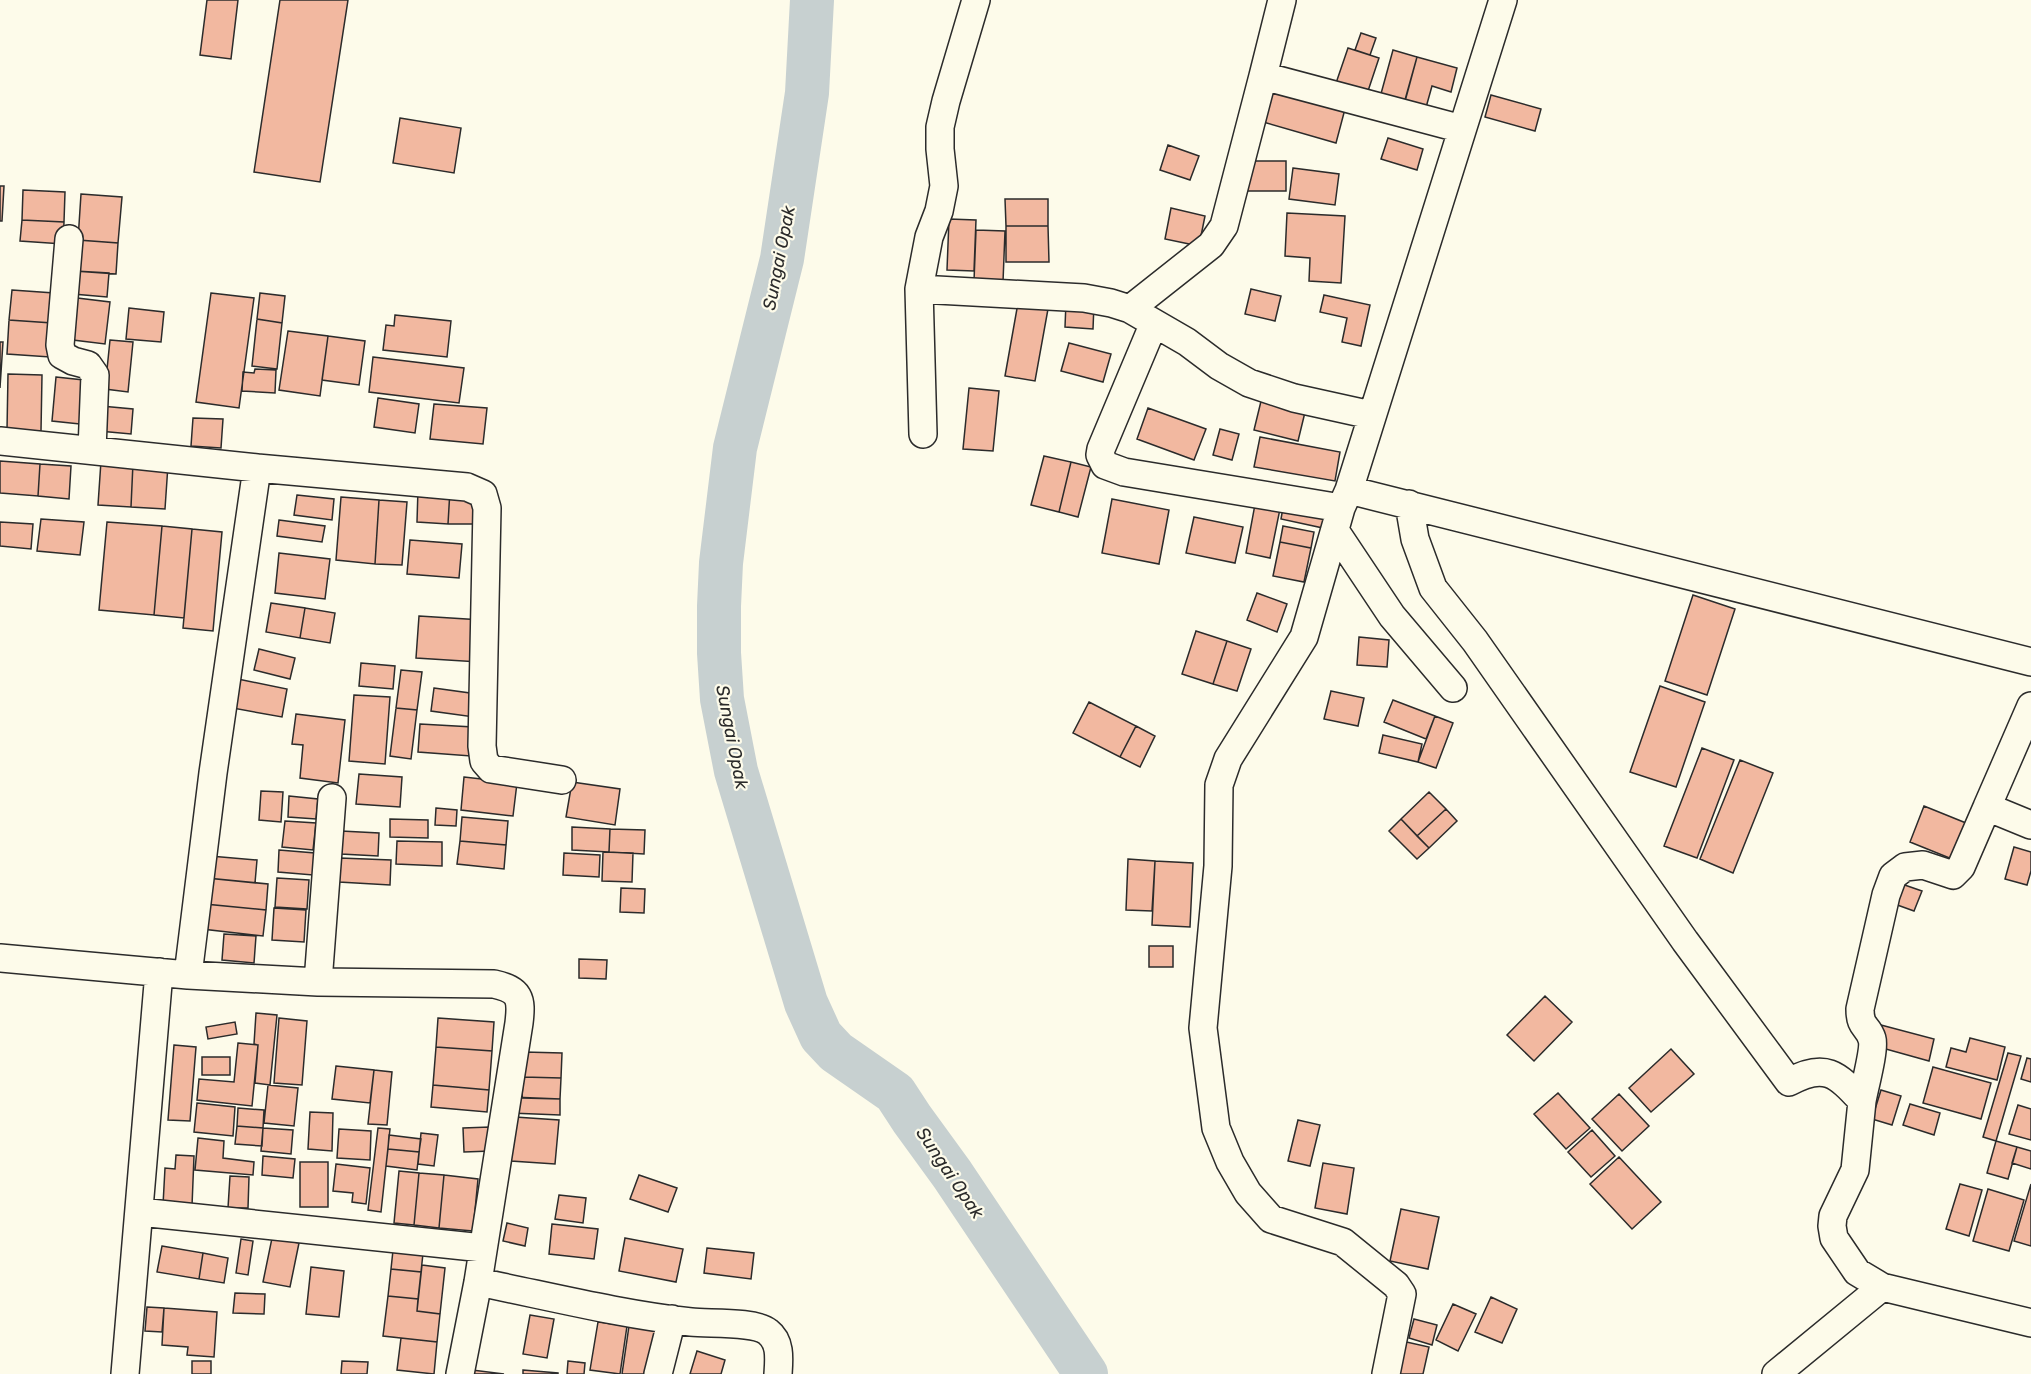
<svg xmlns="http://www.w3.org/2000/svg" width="2031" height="1374" font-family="Rubik,sans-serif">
<rect width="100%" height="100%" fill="#fdfbea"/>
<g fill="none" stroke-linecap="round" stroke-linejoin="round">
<path stroke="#c7d0d0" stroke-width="44" d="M812 0 807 93 782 259 735 448 721 563 719 606V653L722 699 736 771 806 1003 821 1036 836 1052 895 1093 912 1119 952 1174 1086 1374"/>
</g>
<path fill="#f2b8a0" stroke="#2b2b2b" stroke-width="1.5" d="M207 0H238L231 59 200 55Z
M280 0H348L320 182 254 172Z
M1361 33 1376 38 1370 55 1355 50Z
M1348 48 1379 58 1366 97 1335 86Z
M1393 50 1417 57 1403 107 1379 101Z
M1417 57 1457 68 1451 92 1432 86 1425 111 1404 105Z
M1273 88 1345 109 1336 143 1263 122Z
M1491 95 1541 109 1535 131 1485 117Z
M400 118 461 128 454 173 393 163Z
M1388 138 1423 149 1417 170 1381 159Z
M1168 145 1199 156 1190 180 1160 170Z
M1245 161H1286V191H1245Z
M1293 168 1339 174 1335 205 1289 199Z
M0 186H4L2 221H0Z
M23 190 65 192 64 222 22 220Z
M81 194 122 197 118 243 78 240Z
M1005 199H1048V226H1006Z
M1171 208 1205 216 1199 246 1165 239Z
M1287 213 1345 216 1341 283 1309 281 1310 258 1285 256Z
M949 219 976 220 974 271 947 270Z
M22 220 64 222 63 244 20 241Z
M1006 226H1048L1049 262H1006Z
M976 230 1005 231 1003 282 974 281Z
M78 240 118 243 116 274 75 271Z
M75 271 109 273 107 297 73 294Z
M1251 289 1281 296 1275 321 1245 314Z
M12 290 54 293 52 323 9 320Z
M211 293 254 298 239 408 196 402Z
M260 293 285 296 282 323 257 319Z
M1324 295 1370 305 1361 346 1342 342 1347 318 1320 312Z
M69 297 110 302 105 344 65 339Z
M1066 302 1094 304 1093 329 1065 327Z
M1018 303 1048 309 1035 381 1005 376Z
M129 308 164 312 161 342 126 339Z
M395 315 451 321 447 357 383 350 386 325 394 326Z
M257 319 282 323 277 369 252 366Z
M9 320 52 323 50 357 7 354Z
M288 331 328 336 320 396 279 390Z
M328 336 365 341 359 385 322 380Z
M110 340 133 342 128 392 105 389Z
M0 342H3L0 388Z
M1069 343 1111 354 1103 382 1061 371Z
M373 357 464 368 459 403 369 392Z
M255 369 276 370 275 393 242 391 243 372 254 373Z
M8 374 42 375 41 431 7 430Z
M56 377 93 381 89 425 52 421Z
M969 388 999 391 993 451 963 449Z
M1263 393 1307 404 1298 441 1254 430Z
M378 398 419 404 415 433 374 427Z
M434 404 487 408 483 444 430 439Z
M101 406 133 409 131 434 99 431Z
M1148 408 1206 429 1194 460 1137 439Z
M193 418 223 419 221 448 191 446Z
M1220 429 1239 434 1232 460 1213 455Z
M1260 437 1340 452 1335 481 1254 467Z
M1044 456 1071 462 1059 512 1031 505Z
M0 461 40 464 38 496 0 493Z
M101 461 133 463 131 507 98 505Z
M1071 462 1091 467 1078 517 1059 512Z
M133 463 168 465 165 509 131 507Z
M40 464 71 466 69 499 38 496Z
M418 489 450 490 448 524 417 522Z
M450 490 474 491 473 524H448Z
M297 495 334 499 332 520 294 515Z
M341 497 379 500 375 564 336 560Z
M1112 499 1169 510 1159 564 1102 553Z
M1256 499 1281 504 1270 558 1246 553Z
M379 500 407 502 402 565 375 564Z
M1284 502 1326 511 1323 528 1281 519Z
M1194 517 1243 527 1235 563 1186 553Z
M41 519 84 522 80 555 37 551Z
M279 520 325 526 322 542 277 536Z
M0 522 33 524 31 549 0 546Z
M107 522 162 526 154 615 99 610Z
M162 526 192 529 184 618 154 615Z
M1283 526 1314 532 1311 548 1280 542Z
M192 529 222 532 213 631 183 628Z
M410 540 462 544 459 578 407 574Z
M1280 542 1311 548 1304 582 1273 576Z
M279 553 330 559 325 599 275 593Z
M1257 593 1287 604 1277 632 1247 620Z
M1693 595 1735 609 1707 695 1665 681Z
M271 603 305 608 300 638 266 632Z
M305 608 335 613 330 643 300 638Z
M419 616 482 620 479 662 416 658Z
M1196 631 1227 641 1213 684 1182 674Z
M1359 637 1389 640 1387 667 1357 665Z
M1227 641 1251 649 1237 691 1213 684Z
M259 649 295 658 290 679 254 670Z
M361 663 395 666 393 689 359 686Z
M401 670 422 672 417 710 396 708Z
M233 678 287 689 282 717 227 707Z
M1660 686 1705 702 1676 787 1630 772Z
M434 688 477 694 474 717 431 711Z
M1331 691 1364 698 1358 726 1324 719Z
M354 695 390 697 385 764 349 761Z
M1393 700 1435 716 1426 739 1384 722Z
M1089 702 1136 726 1120 757 1073 733Z
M396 708 417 710 411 759 390 756Z
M296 714 345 720 338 783 300 778 303 745 292 744Z
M1435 716 1453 723 1436 768 1418 762Z
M420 724 473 727 471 756 418 752Z
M1136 726 1155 736 1140 767 1120 757Z
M1383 735 1422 744 1418 762 1379 753Z
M1702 748 1734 760 1697 858 1664 846Z
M1740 760 1773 773 1733 873 1700 859Z
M359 774 402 777 400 807 356 804Z
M464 777 517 783 513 816 461 810Z
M572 782 620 789 615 825 566 817Z
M261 791 283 792 281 822 259 820Z
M1429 792 1446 809 1417 836 1401 819Z
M289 796 318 799 316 819 288 817Z
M1924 806 1966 823 1952 859 1910 842Z
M436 808 457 810 456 826 435 825Z
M1446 809 1457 821 1429 848 1417 836Z
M462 817 508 821 506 845 460 841Z
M390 819 428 820V838L390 837Z
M1401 819 1429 848 1417 859 1389 831Z
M285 821 316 823 313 850 282 847Z
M572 827 610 829 609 852 572 850Z
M610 829 645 830 644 854 609 852Z
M341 831 379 833 378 856 341 854Z
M397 841 442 842V866L396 864Z
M460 841 506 845 504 869 457 864Z
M2014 847 2031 852V871L2027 885 2005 879Z
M279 850 315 853 313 875 278 872Z
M603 852 633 853 632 882 602 881Z
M564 853 600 855 599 877 563 875Z
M210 856 257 860 255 883 207 878Z
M340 858 391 860 390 885 339 882Z
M1128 859 1155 861 1152 911 1126 910Z
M1155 861 1193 863 1190 927 1152 925Z
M207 878 268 884 266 910 205 904Z
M277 878 309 880 307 909 275 907Z
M1896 882 1922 891 1914 911 1889 902Z
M621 888 645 889 644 913 620 912Z
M205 904 266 910 263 936 202 929Z
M274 908 306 910 304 942 272 940Z
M224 934 256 936 254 963 222 960Z
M1149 946H1173V967H1149Z
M579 959 607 960 606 979 579 978Z
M1545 996 1572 1022 1534 1061 1507 1035Z
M256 1013 277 1015 270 1085 255 1083 258 1045 254 1044Z
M279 1018 307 1021 302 1085 274 1083Z
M438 1018 494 1022 492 1051 436 1047Z
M235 1022 237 1034 208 1039 206 1027Z
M1881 1025 1934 1039 1929 1061 1875 1046Z
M1970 1038 2005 1047 1997 1080 1946 1067 1951 1048 1966 1052Z
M238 1043 258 1045 252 1106 197 1100 199 1079 234 1082Z
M174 1045 196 1047 190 1121 168 1120Z
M436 1047 492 1051 489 1090 433 1085Z
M1671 1049 1694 1074 1651 1112 1629 1088Z
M524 1052 562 1053 561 1078 523 1077Z
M2008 1053 2021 1056 1996 1141 1983 1137Z
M202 1057H230V1075H202Z
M2027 1058 2031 1059V1082L2021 1079Z
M336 1066 374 1070 370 1103 332 1099Z
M1933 1067 1991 1083 1981 1119 1923 1103Z
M374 1070 392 1072 387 1125 368 1124Z
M523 1077 561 1078 560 1099 522 1098Z
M268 1085 298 1088 294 1126 264 1123Z
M433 1085 489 1090 487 1112 431 1107Z
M1881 1090 1901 1096 1892 1125 1872 1119Z
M1558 1093 1590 1128 1566 1149 1534 1114Z
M1619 1094 1649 1126 1622 1151 1592 1119Z
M511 1097 560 1099V1115L510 1113Z
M197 1103 235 1107 233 1136 194 1132Z
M1910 1104 1940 1113 1934 1135 1903 1125Z
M2018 1105 2031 1109V1140L2009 1134Z
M238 1108 264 1110 263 1128 237 1126Z
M310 1112 333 1113 332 1151 308 1149Z
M515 1117 559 1120 555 1164 511 1161Z
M1298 1120 1320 1125 1310 1166 1288 1161Z
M237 1126 263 1128 262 1146 235 1144Z
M490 1127 491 1151 464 1152 463 1128Z
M263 1128 293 1130 291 1154 261 1151Z
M378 1128 390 1129 381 1212 368 1210Z
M339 1129 371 1131 370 1160 337 1158Z
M1592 1130 1615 1156 1591 1177 1568 1152Z
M421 1133 438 1135 434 1166 418 1164Z
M389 1135 421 1139 419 1152 388 1149Z
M198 1138 224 1141 223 1158 254 1162 253 1175 195 1170Z
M1996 1141 2017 1147 2008 1179 1987 1173Z
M2017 1147 2031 1151V1169L2012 1163Z
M388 1149 419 1152 417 1170 386 1166Z
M176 1155 194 1156 192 1206 163 1205 165 1168 175 1169Z
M263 1156 295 1159 293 1178 262 1175Z
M1619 1157 1661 1202 1632 1229 1590 1184Z
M300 1162H328V1207H300Z
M1323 1163 1354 1168 1347 1214 1315 1208Z
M336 1164 370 1168 366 1204 352 1202 353 1193 333 1191Z
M399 1171 419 1173 414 1225 394 1223Z
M419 1173 444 1175 439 1228 414 1225Z
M444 1175 478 1179 473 1231 439 1228Z
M639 1175 677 1188 668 1212 630 1199Z
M230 1176 249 1177 248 1208H228Z
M1960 1184 1982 1190 1969 1236 1946 1229Z
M2031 1184V1246L2014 1241Z
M1988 1189 2024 1200 2009 1251 1973 1241Z
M559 1195 586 1198 583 1223 555 1219Z
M1401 1209 1439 1217 1428 1269 1390 1261Z
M507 1223 528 1228 525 1246 503 1241Z
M552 1224 598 1229 594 1259 549 1254Z
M272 1238 299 1243 290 1287 263 1282Z
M625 1238 683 1249 676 1282 619 1271Z
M241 1239 253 1241 248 1275 236 1273Z
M394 1241 424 1244 421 1272 391 1269Z
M162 1246 203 1253 199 1279 157 1272Z
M707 1248 754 1253 751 1279 704 1273Z
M203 1253 228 1258 224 1283 199 1279Z
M422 1265 445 1268 440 1314 417 1311Z
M311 1267 344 1271 339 1317 306 1314Z
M391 1269 421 1272 418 1299 388 1296Z
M235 1293 265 1294 264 1314 233 1313Z
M388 1296 418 1299 417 1311 440 1314 437 1342 383 1336Z
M1491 1297 1517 1309 1502 1343 1475 1332Z
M1453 1304 1476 1314 1458 1351 1436 1340Z
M147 1307 164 1308 162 1332 145 1331Z
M164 1308 217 1312 214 1357 187 1355 188 1347 162 1345Z
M530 1315 554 1319 547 1358 523 1354Z
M1414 1319 1437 1325 1432 1345 1409 1338Z
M598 1322 627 1326 620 1374 590 1370Z
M629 1326 660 1331 653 1374H622Z
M401 1338 437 1342 434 1374 397 1370Z
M1402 1341 1429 1347 1423 1374H1394Z
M697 1351 725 1360 721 1374H690Z
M192 1361H211V1374H192Z
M342 1361 368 1362 367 1374H341Z
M568 1361 585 1363 584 1374H567Z
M472 1370 504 1374H472Z
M523 1370 558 1373V1374H523Z"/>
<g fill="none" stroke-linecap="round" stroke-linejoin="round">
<defs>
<path id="minor" d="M1282 0 1263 76 1462 129
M69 239 60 345 62 355 73 361 88 365 95 375 92 450
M919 289 1084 298 1111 303 1130 309 1187 342 1219 366 1249 383 1294 398 1371 415
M1130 309 1211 245 1224 226 1263 76
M1154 323 1101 449 1100 455 1105 465 1124 472 1341 508
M923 434 919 289 929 237 939 211 944 186 940 149V127L946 101 976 0
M0 441 257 468 213 773 188 975
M257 468 467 487 483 494 487 508 482 746 484 761 491 769 562 780
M1349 490 2031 662
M1409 504 1415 539 1433 588 1475 641 1685 941 1789 1082C1825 1062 1837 1074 1862 1101L1855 1170 1833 1216 1832 1226 1834 1238 1857 1272 1882 1287 2031 1323
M1336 532 1392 616 1453 688
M2031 706 1987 807 2031 825
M0 958 188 975 318 982 494 984C520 990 522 998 519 1023L478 1282 460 1374
M318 982 332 798
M1862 1101C1864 1089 1875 1049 1872 1039 1868 1025 1860 1029 1860 1009L1886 895 1893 876 1905 867 1923 865 1953 875 1961 867 1987 807
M140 1212 483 1248
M478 1282C548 1296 619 1314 691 1322 709 1324 755 1321 768 1332 781 1342 779 1359 778 1374
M125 1374 159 972
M658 1374 672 1319
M1386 1374 1402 1294 1396 1285 1343 1242 1271 1219 1248 1193 1230 1162 1216 1128 1203 1028 1218 866 1219 785 1228 759 1304 637 1341 508 1349 490 1503 0
M1776 1374 1882 1287"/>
</defs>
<use href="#minor" stroke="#2b2b2b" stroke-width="30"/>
<use href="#minor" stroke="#fdfbea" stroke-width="27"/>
</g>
<g text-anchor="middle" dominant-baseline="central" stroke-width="4.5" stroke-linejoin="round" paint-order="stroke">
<g font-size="18" font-style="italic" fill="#2b2b2b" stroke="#fdfbea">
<text transform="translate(779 258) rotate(-79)">Sungai Opak</text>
<text transform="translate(732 737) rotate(79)">Sungai Opak</text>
<text transform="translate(950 1173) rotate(56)">Sungai Opak</text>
</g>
</g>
</svg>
